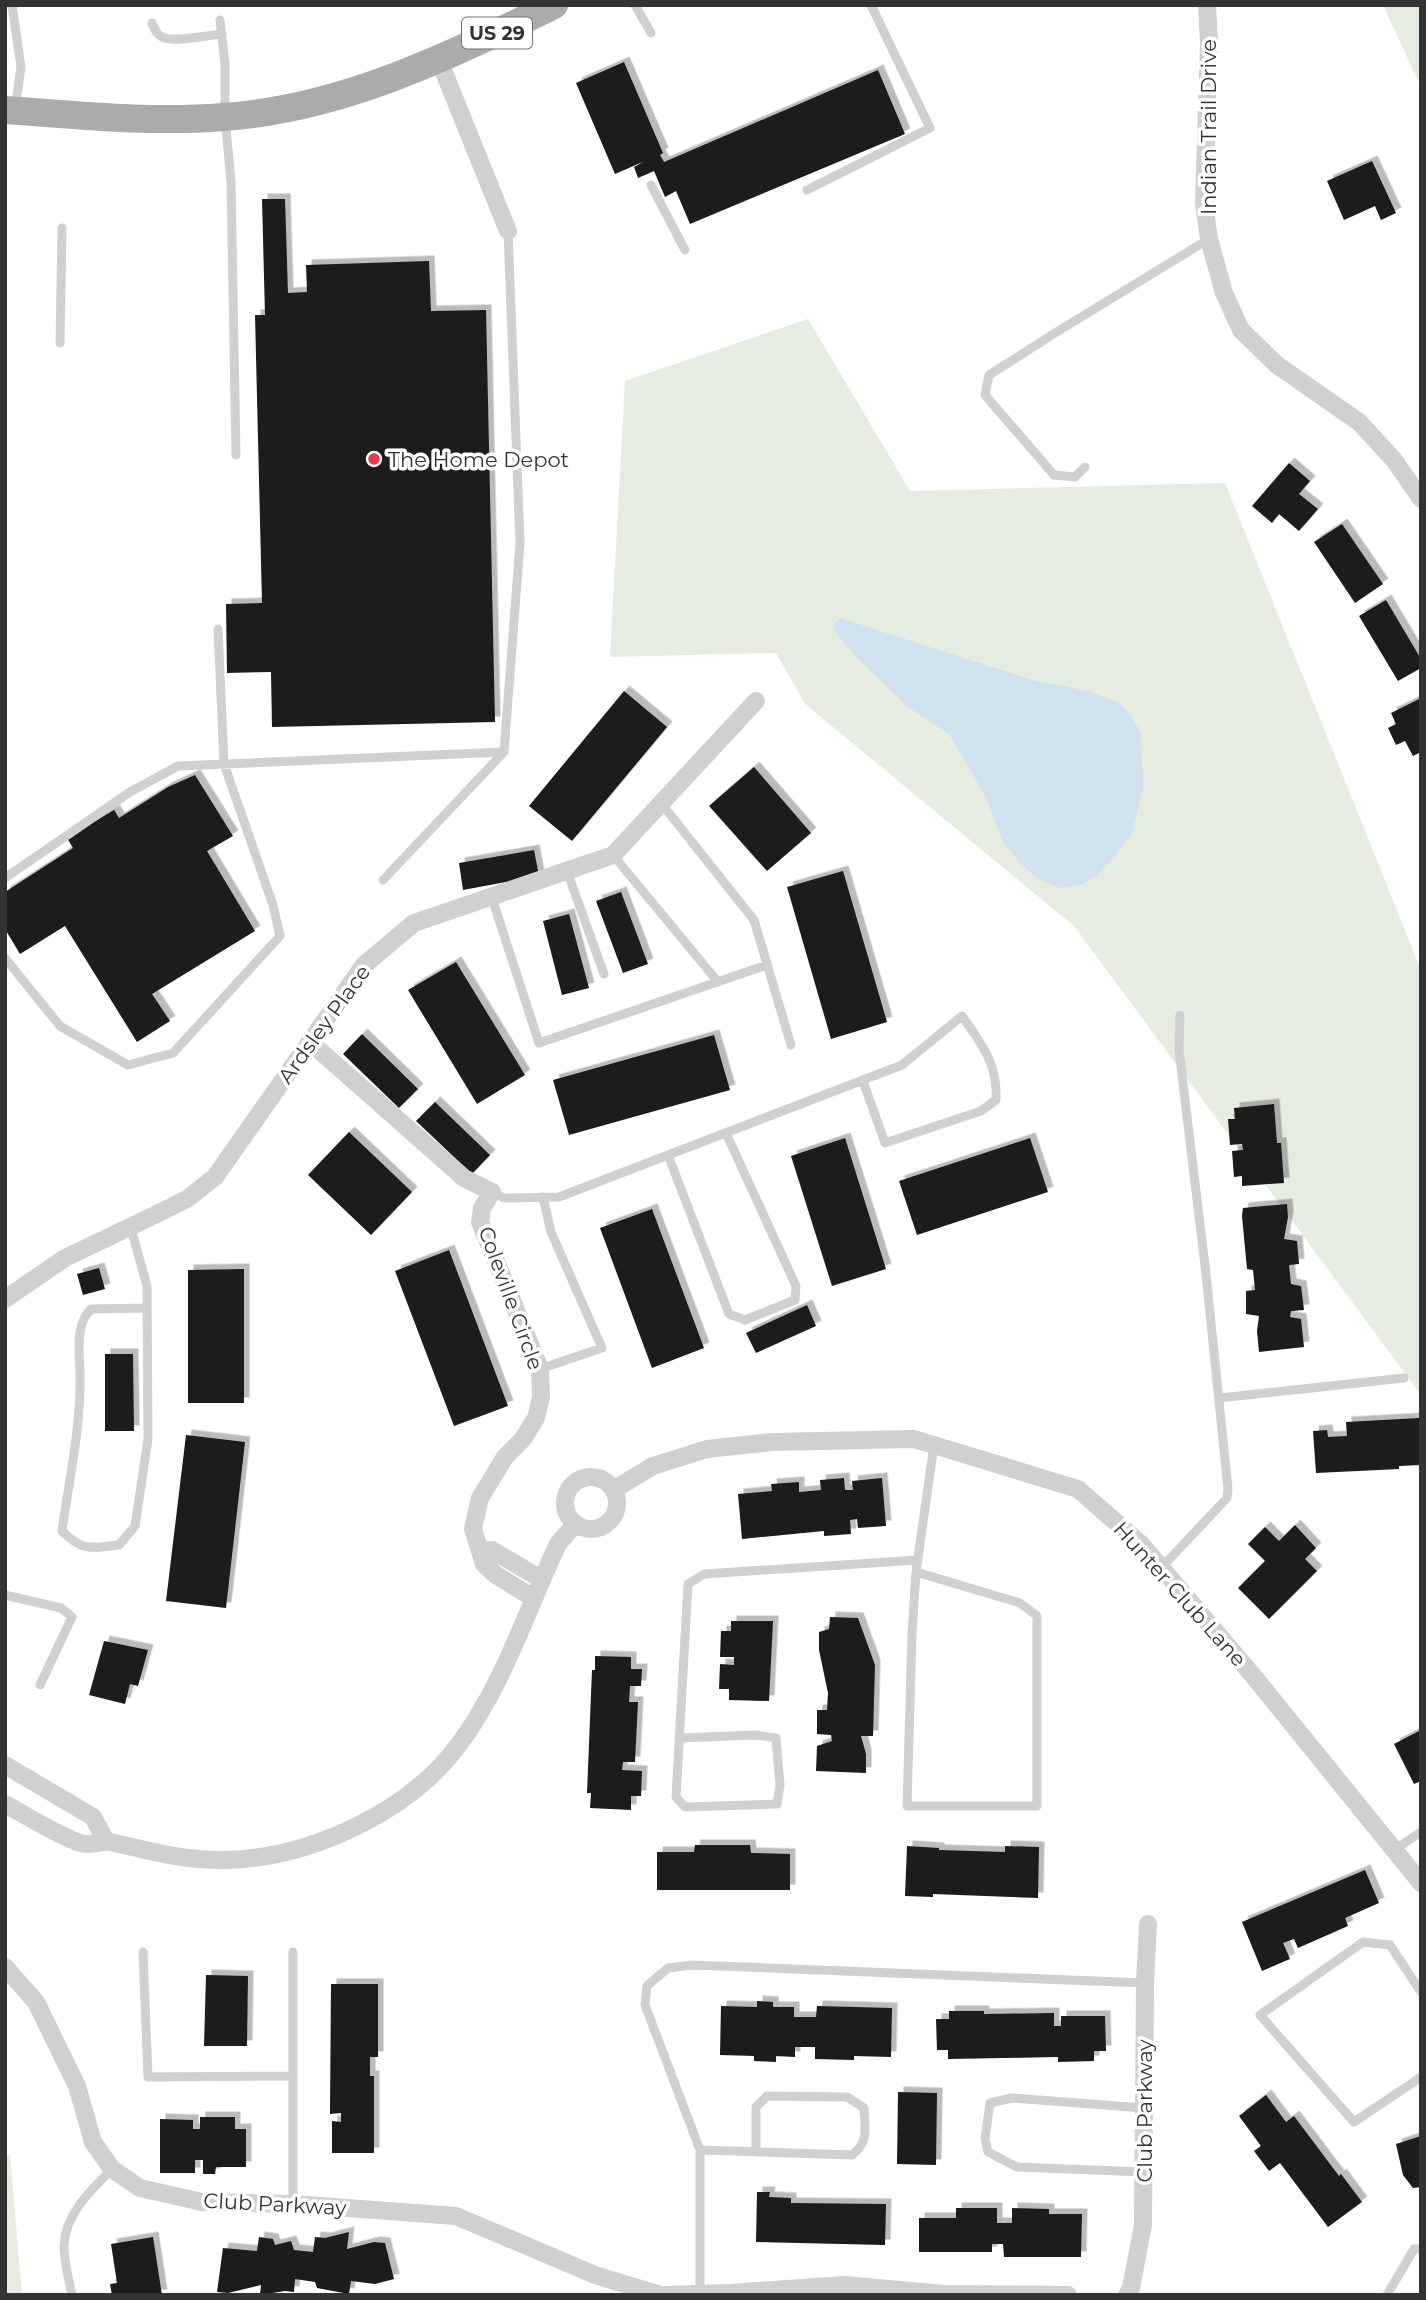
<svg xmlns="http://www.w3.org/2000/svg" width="1426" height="2300" font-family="Montserrat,sans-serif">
<defs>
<filter id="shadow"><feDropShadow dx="5.5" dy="-5.5" stdDeviation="0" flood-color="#0004"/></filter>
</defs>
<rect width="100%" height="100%" fill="#fff"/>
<path fill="#e6ecdf" d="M1383 5H1421V87Z
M808 319 910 491 1225 483 1421 970V1395L1074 926 805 704 776 653 610 657 625 381Z
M5 2155H10L22 2295H5Z"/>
<path fill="#cfe2ee" d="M840 618 1032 680 1088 691 1118 702 1131 716 1141 733 1143 786 1133 832 1115 856 1097 875 1083 884 1060 888 1038 879 1021 864 1003 842 986 797 949 734 908 707 858 659 835 632 834 624Z"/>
<path fill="#1a1a1a" filter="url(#shadow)" d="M624 62 663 153 660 155 664 162 878 70 905 134 690 224 676 191 665 197 654 171 638 178 634 167 645 161 615 174 576 83Z
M1372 161 1396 213 1381 220 1375 206 1344 220 1327 181Z
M262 199H285L288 293 307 292 306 265 429 261 431 311 486 310 495 722 272 727 271 672 227 673 226 604 262 603 255 315H265Z
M1289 463 1310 481 1299 494 1318 509 1299 531 1279 514 1272 523 1252 506Z
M1342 524 1383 584 1355 603 1314 542Z
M1386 600 1421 659V668L1398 681 1359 616Z
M624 691 667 727 572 841 529 806Z
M1421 698V752L1413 756 1405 741 1396 745 1388 728 1396 724 1391 713Z
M754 767 811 833 767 871 709 806Z
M195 775 233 836 207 851 255 931 152 994 170 1021 137 1042 65 926 20 954 5 929V892L73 848 67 838 114 810 119 818 168 787Z
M534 850 539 876 463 890 459 863Z
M843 871 887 1022 831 1039 787 887Z
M621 892 648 964 623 973 596 901Z
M569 914 589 988 562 995 543 921Z
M456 962 525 1075 477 1104 408 990Z
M362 1034 418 1089 399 1108 343 1054Z
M714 1035 730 1090 569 1135 553 1080Z
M435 1102 490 1155 472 1174 416 1121Z
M1274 1104 1277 1143H1281L1284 1183 1242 1186V1176L1234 1177 1232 1151 1243 1150 1242 1144 1230 1145 1228 1119H1235L1234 1108Z
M349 1132 412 1192 371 1235 308 1175Z
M845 1138 886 1269 832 1286 791 1156Z
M1030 1138 1048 1192 917 1235 899 1181Z
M1287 1204 1288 1217 1284 1239 1297 1241 1299 1264 1289 1265 1291 1284 1301 1286 1304 1310 1291 1311 1290 1317 1301 1319 1304 1347 1259 1352 1257 1331 1259 1316 1246 1314V1291L1255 1290 1253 1270 1247 1269 1242 1216 1243 1208Z
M652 1209 704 1348 652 1368 600 1228Z
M449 1250 508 1406 454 1426 395 1271Z
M99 1268 105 1289 83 1295 77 1274Z
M244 1269V1403H188V1270Z
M807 1305 816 1326 756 1353 746 1333Z
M105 1354H133L134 1431H105Z
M1419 1418V1423H1421V1465L1399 1466V1469L1316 1473 1313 1431 1327 1430 1328 1437 1347 1436 1346 1422Z
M186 1435 245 1442 226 1608 166 1601Z
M844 1478 845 1490H853L852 1481 882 1478 886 1526 858 1528 857 1519 850 1520 851 1534 824 1536V1531L742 1539 738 1494 772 1491 771 1484 799 1482V1492L821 1490 820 1480Z
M1295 1525 1316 1548 1305 1559 1317 1571 1269 1619 1238 1588 1265 1561 1248 1544 1265 1527 1279 1541Z
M830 1617 858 1618 875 1665 873 1736H861L866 1754V1773L816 1771 817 1746 832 1741 831 1735 817 1734V1710H827L828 1693 819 1650V1632L829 1629Z
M731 1621H773L769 1701 729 1700V1689H719L720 1664 734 1665V1657H720L721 1631H731Z
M104 1641 148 1650 138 1686 130 1684 125 1704 89 1695Z
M595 1656 631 1657V1669H642L641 1686H630L629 1702H638L635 1762H623L622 1770 642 1771 641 1796H631V1810L590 1808 591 1793H587L592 1670H595Z
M1421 1730V1781L1414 1784 1394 1744Z
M695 1845H750L751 1853 790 1854V1890H657V1852H694Z
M907 1846 939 1848V1850L1005 1852V1846L1039 1847 1038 1898 933 1894V1897L905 1896Z
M1365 1870 1379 1903 1345 1918 1348 1926 1298 1948 1294 1939 1283 1943 1290 1959 1262 1971 1242 1922Z
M206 1975 248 1976 247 2046H204Z
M331 1984H378V2057H370V2076H374V2153H332V2121L341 2122V2113L330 2114Z
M757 2001 773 2002V2007H794V2017H816L817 2006 892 2008 891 2057 854 2056V2060L815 2059V2047H795V2057L776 2056V2062L754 2061V2056L720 2055 721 2006 757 2007Z
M949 2011H984V2014L1054 2013V2026H1061V2016H1105L1106 2051H1094V2061L1058 2062V2057L948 2059V2050H937L936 2019H949Z
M898 2092 937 2093 936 2165 897 2164Z
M1266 2095 1286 2122 1294 2116 1339 2176 1341 2174 1362 2202 1328 2227 1280 2163 1269 2171 1254 2151 1261 2146 1239 2116Z
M200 2117H235V2129H246V2167H216L215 2174H203V2160H195V2173H160V2119L193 2120V2129H200Z
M1421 2136V2187L1413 2188 1403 2175 1396 2144Z
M757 2192H770L769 2197 791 2198V2203L886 2204 885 2245 756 2242Z
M956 2208H997V2223H1012V2208L1049 2209V2214H1082L1081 2257H1004L1003 2244H992V2252H919V2218H956Z
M349 2232 347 2249 374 2242 385 2243 394 2279 375 2284 351 2281 349 2294 317 2288 315 2282 295 2279 294 2292 285 2291 260 2295 261 2285 228 2293 217 2292 223 2248 257 2251 259 2237 273 2239 275 2245 291 2241 294 2250 313 2252 315 2237 325 2238Z
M153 2237 162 2295H112L110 2284 117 2283 111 2244Z"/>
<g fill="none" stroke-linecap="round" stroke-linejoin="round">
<path stroke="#d0d0d0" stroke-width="9" d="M12 5 21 67 15 109
M635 5 651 33
M220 20 225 64V117L231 182 236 455
M152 23C154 28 156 34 162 37 174 43 208 35 222 34
M651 185 685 250
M807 190 930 128 871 5
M60 343 62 228
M1085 467 1075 477 1054 475 985 395 989 375 1055 333 1209 239
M661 803 754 920 791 1045
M613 855 718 982
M567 871 604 974
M5 878 130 792 178 766 504 752
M383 880 504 752 520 543 508 231
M492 898 539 1043 767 965
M5 958 60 1026 128 1065 173 1053 280 936 273 905 224 764 218 629
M668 1155 729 1314 745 1320 795 1300 796 1286 726 1133
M492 1192 504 1198 559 1197 902 1065 962 1016C982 1044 998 1065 996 1100L981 1111 885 1143 863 1081
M130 1225 147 1286 148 1439 135 1526 119 1545C91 1548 83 1552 62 1531 69 1480 81 1427 80 1376 80 1353 74 1326 91 1309L147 1308
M540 1369 602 1348 551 1232 543 1197
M1220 1398 1404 1378
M1161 1568 1227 1498 1228 1489 1206 1274 1179 1050 1180 1015
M916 1572 1020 1603 1037 1616V1806H907L912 1634 916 1572 934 1445
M5 1595 61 1608 72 1617 40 1685
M679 1738 755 1735 776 1738 780 1785 777 1804 685 1807 676 1797 688 1584 704 1574 918 1560
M1394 1850 1421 1832
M143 1952 148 2077 292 2076
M293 1952V2204
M1421 1992 1390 1945 1363 1942 1260 2015 1354 2122 1421 2077
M700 2150 852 2155C869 2142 865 2129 864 2108L847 2097 767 2096 756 2107V2152
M1144 2172 1017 2167 988 2152 985 2139 990 2103 1012 2098 1144 2108
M700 2294V2150L645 2005 647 1986 668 1968 692 1965 1145 1983
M72 2295C69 2280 64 2262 64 2246 65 2214 91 2190 112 2169
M1387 2295 1414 2249H1421"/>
<path stroke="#d0d0d0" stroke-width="18" d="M1207 5 1209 43 1204 203 1209 239 1224 293 1241 330 1277 365 1359 422 1394 460 1421 499
M439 60 508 231
M310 1042 464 1178 492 1192 482 1208 480 1222 540 1369 541 1397 536 1418 523 1439 505 1457 480 1498 473 1529 484 1564 496 1575 533 1598
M5 1299 65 1258 163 1211 187 1199 215 1177 364 965 414 923 613 855 756 701
M565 1503a26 26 0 1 1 52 0a26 26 0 1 1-52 0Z
M613 1490 653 1466 707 1449 772 1442 914 1439 1078 1489 1142 1545 1255 1678 1421 1883
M482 1551 492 1550 541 1579
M5 1765 93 1817 106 1841
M5 1804C29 1817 55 1834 80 1843 90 1847 101 1840 111 1842 149 1851 187 1861 226 1860 310 1858 410 1812 460 1743 503 1685 527 1610 558 1544L575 1524
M5 1967 36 2002 77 2086 93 2142 112 2169 140 2188 202 2202 293 2204 456 2216 595 2275 661 2295
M666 2295 730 2293 844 2285 944 2294 1068 2295
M1127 2295 1131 2288 1143 2225 1145 1983 1148 1924"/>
<path stroke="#ababab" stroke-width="28" d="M5 110C77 115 151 123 223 117 342 109 449 56 554 5"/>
</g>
<circle fill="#e63946" stroke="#fff" stroke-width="2.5" cx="374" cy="459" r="7"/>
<g text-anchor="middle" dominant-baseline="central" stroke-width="7" stroke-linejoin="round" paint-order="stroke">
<rect fill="#fff" stroke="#707070" stroke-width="2" x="462" y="17.5" width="70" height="31" rx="5"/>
<g font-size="19" font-weight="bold" fill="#333">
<text x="497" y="33">US 29</text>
</g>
<g font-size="21" fill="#333" stroke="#fff">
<text transform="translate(1208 127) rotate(-90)">Indian Trail Drive</text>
<text transform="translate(324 1024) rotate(-54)">Ardsley Place</text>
<text transform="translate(511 1298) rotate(70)">Coleville Circle</text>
<text transform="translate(1180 1594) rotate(48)">Hunter Club Lane</text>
<text transform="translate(1144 2111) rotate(-90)">Club Parkway</text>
<text transform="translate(275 2204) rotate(3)">Club Parkway</text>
</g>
<g font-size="21" fill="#333" stroke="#fff" text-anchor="start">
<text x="388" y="459">The Home Depot</text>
</g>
</g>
<rect width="1426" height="2300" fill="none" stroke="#333333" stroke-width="14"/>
</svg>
